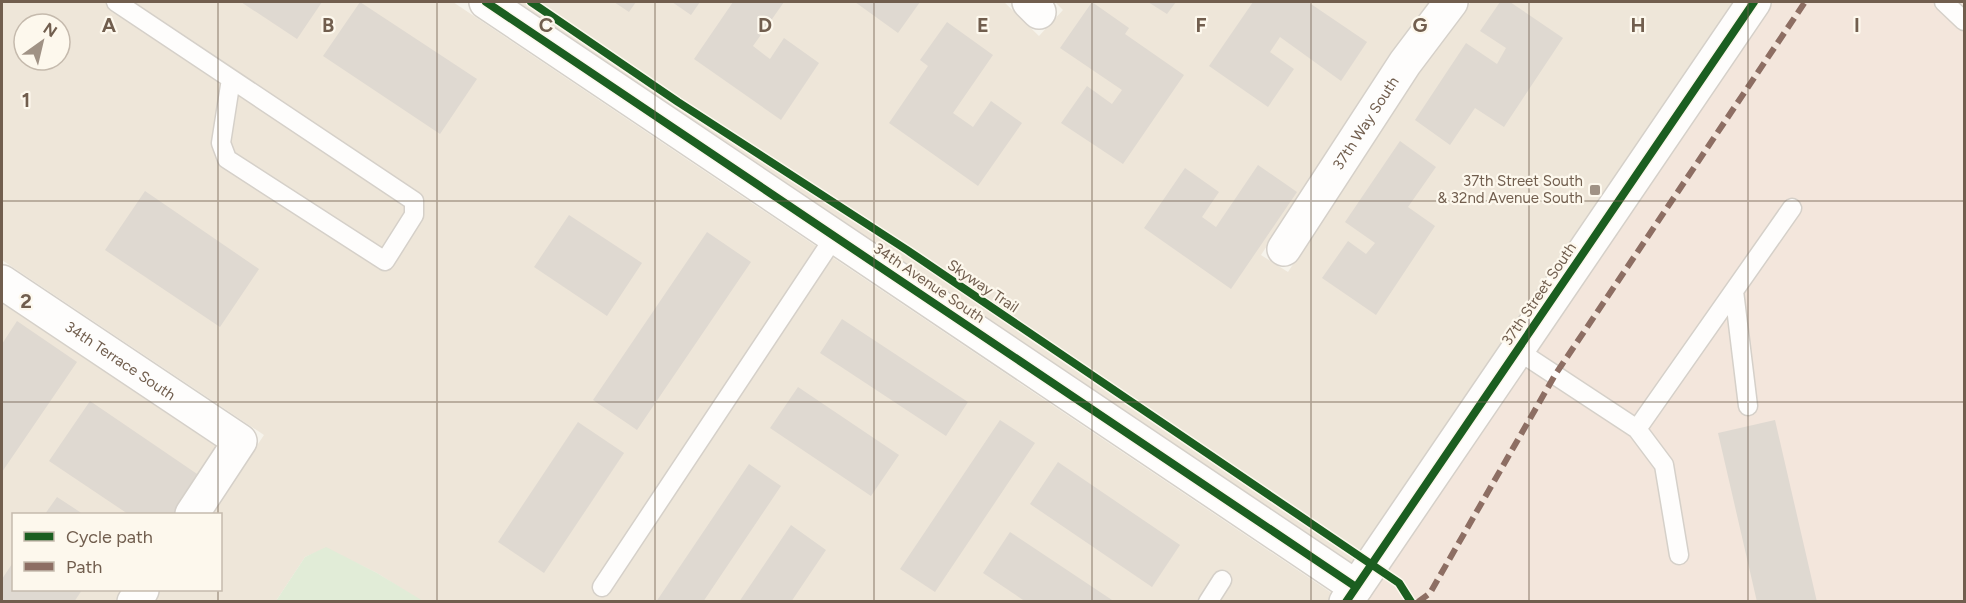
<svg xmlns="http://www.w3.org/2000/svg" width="1966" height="603" font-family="Figtree,sans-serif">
<rect width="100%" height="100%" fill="#f6f3eb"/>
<path fill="#eee6d9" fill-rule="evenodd" d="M2 2H453L1333 594 1327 602H423L377 573 326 548 305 557 276 601H153L161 590H220V514H211L264 435 2 260ZM24 24H60V60H24Z
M517 2H1004L1039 36 1063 10 1055 2H1432L1393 53 1261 255 1288 272 1418 72 1471 2H1735L1353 564Z
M2 303 217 447 173 514H14V590H123L115 601H2Z"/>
<path fill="#f3e6dc" d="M1773 2H1964V601L1366 602Z"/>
<path fill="#e1ecd7" d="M326 547 377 573 423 601H276L305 557Z"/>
<path fill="#dfd9d1" d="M241 2H322L297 39Z
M360 2 477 79 440 134 323 56Z
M614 2H636L629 12Z
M672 2H700L691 15Z
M733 2H784L753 46 770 59 784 38 819 63 781 120 694 59Z
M855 2H920L898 33Z
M1092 2 1129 28 1125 34 1184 75 1123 164 1061 123 1087 86 1112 104 1122 90 1060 48Z
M1148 2H1176L1167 14Z
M1253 2H1308L1367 42 1341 81 1280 37 1270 52 1294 69 1268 107 1209 66Z
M1500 2H1510L1563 38 1504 127 1475 108 1450 145 1415 120 1466 43 1497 64 1506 48 1480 31Z
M947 22 993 55 953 113 973 127 991 101 1022 123 978 186 889 123 928 66 920 60Z
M1400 141 1436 167 1408 207 1435 226 1376 315 1322 278 1348 241 1366 254 1375 243 1345 222Z
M1258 165 1297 192 1231 289 1144 228 1185 168 1219 192 1202 217 1216 227Z
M145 191 259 269 220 327 105 250Z
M569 215 642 263 607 316 534 267Z
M707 232 751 262 637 430 593 400Z
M842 319 968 402 946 436 820 353Z
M17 321 77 362 2 472V344Z
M798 387 899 455 871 496 770 428Z
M90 401 203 478 178 514H128L49 461Z
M1000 420 1035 443 935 592 900 569Z
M1775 420 1817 602H1757L1718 433Z
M578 422 624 453 544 573 498 542Z
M1058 462 1180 545 1152 587 1030 504Z
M749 464 781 486 703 602H656Z
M57 497 83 514H45Z
M791 525 826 550 791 602H739Z
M1010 532 1115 602H1026L983 573Z
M14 561V590H82L74 602H2V579Z"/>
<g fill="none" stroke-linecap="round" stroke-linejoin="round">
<defs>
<path id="lane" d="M116 2 414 201V215L385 261 227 159 221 143 231 79
M1944 2 1964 21
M1734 291 1748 406
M1517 350 1637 429 1664 465 1679 555
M1637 429 1792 208
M602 587 835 236
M1208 602 1222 580"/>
<g id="street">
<path d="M486 2 1356 587"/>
<path d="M1029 2 1039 12"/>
<path id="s1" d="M1284 249 1405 63 1451 2"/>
<path id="s2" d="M2 282 240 441 192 514"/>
<path d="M134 602 142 590"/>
</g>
<path id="secondary" d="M1346 602 1754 2"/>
</defs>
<use href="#lane" stroke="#d5d0c9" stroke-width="21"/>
<use href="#street" stroke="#d5d0c9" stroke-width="36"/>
<use href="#secondary" stroke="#d5d0c9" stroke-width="36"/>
<use href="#lane" stroke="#fefdfc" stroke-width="18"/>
<use href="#street" stroke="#fefdfc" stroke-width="33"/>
<use href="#secondary" stroke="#fefdfc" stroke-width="33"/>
<path stroke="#8d6e63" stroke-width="6" stroke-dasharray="12 6" stroke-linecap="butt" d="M1418 602 1430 593 1555 375 1805 2"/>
<defs>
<path id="cycleway" d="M486 2 1356 587
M531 2 678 102 907 250 1328 535 1399 583 1411 602
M1346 602 1754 2"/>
</defs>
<use href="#cycleway" stroke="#fdf8ed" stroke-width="11"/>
<use href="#cycleway" stroke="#1b5e20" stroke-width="8"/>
</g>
<path fill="none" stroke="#715e4e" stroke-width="1.5" stroke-opacity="0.55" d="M218 2V514M437 2V602M655 2V602M874 2V602M1092 2V602M1311 2V602M1529 2V602M1748 2V602M2 201H1964M2 402H1964M218 590V602"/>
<rect fill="#a09285" stroke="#fdf8ed" stroke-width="2" x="1589" y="184" width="12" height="12" rx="3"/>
<g text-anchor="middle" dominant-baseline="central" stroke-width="4.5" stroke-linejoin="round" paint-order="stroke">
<g font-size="15" fill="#715e4e" stroke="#fdf8ed">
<text stroke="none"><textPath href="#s1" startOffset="150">37th Way South</textPath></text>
<text transform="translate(929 283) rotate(34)">34th Avenue South</text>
<text transform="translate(983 286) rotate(34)">Skyway Trail</text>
<text transform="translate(1539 294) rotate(-56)">37th Street South</text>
<text stroke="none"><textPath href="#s2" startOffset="142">34th Terrace South</textPath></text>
</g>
<g font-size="15" fill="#715e4e" stroke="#fdf8ed" text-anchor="end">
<text x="1583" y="181">37th Street South<tspan x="1583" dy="17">&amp; 32nd Avenue South</tspan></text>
</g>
</g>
<g font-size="20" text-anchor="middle" font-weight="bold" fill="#715e4e" stroke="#fdf8ed" stroke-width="4.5" stroke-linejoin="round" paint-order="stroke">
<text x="109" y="32">A</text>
<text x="328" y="32">B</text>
<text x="546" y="32">C</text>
<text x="765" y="32">D</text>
<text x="983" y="32">E</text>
<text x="1201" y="32">F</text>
<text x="1420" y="32">G</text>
<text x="1638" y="32">H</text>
<text x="1857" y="32">I</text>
<text x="26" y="107">1</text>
<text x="26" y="308">2</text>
</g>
<rect width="1966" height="603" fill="none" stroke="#715e4e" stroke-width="6"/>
<rect x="12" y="513" width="210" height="78" fill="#fdf8ed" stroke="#c5baad" stroke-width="1.5"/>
<rect x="24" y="532" width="30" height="9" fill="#1b5e20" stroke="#c5baad" stroke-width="1.5"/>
<text x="66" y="543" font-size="18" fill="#715e4e">Cycle path</text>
<rect x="24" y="562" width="30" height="9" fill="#8d6e63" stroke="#c5baad" stroke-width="1.5"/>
<text x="66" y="573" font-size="18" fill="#715e4e">Path</text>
<g transform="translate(42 42) rotate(34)"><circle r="28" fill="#fdf8ed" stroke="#c5baad" stroke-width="1.5"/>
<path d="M0-4.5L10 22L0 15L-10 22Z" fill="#a09285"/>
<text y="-9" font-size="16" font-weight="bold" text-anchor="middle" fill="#715e4e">N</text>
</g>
</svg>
